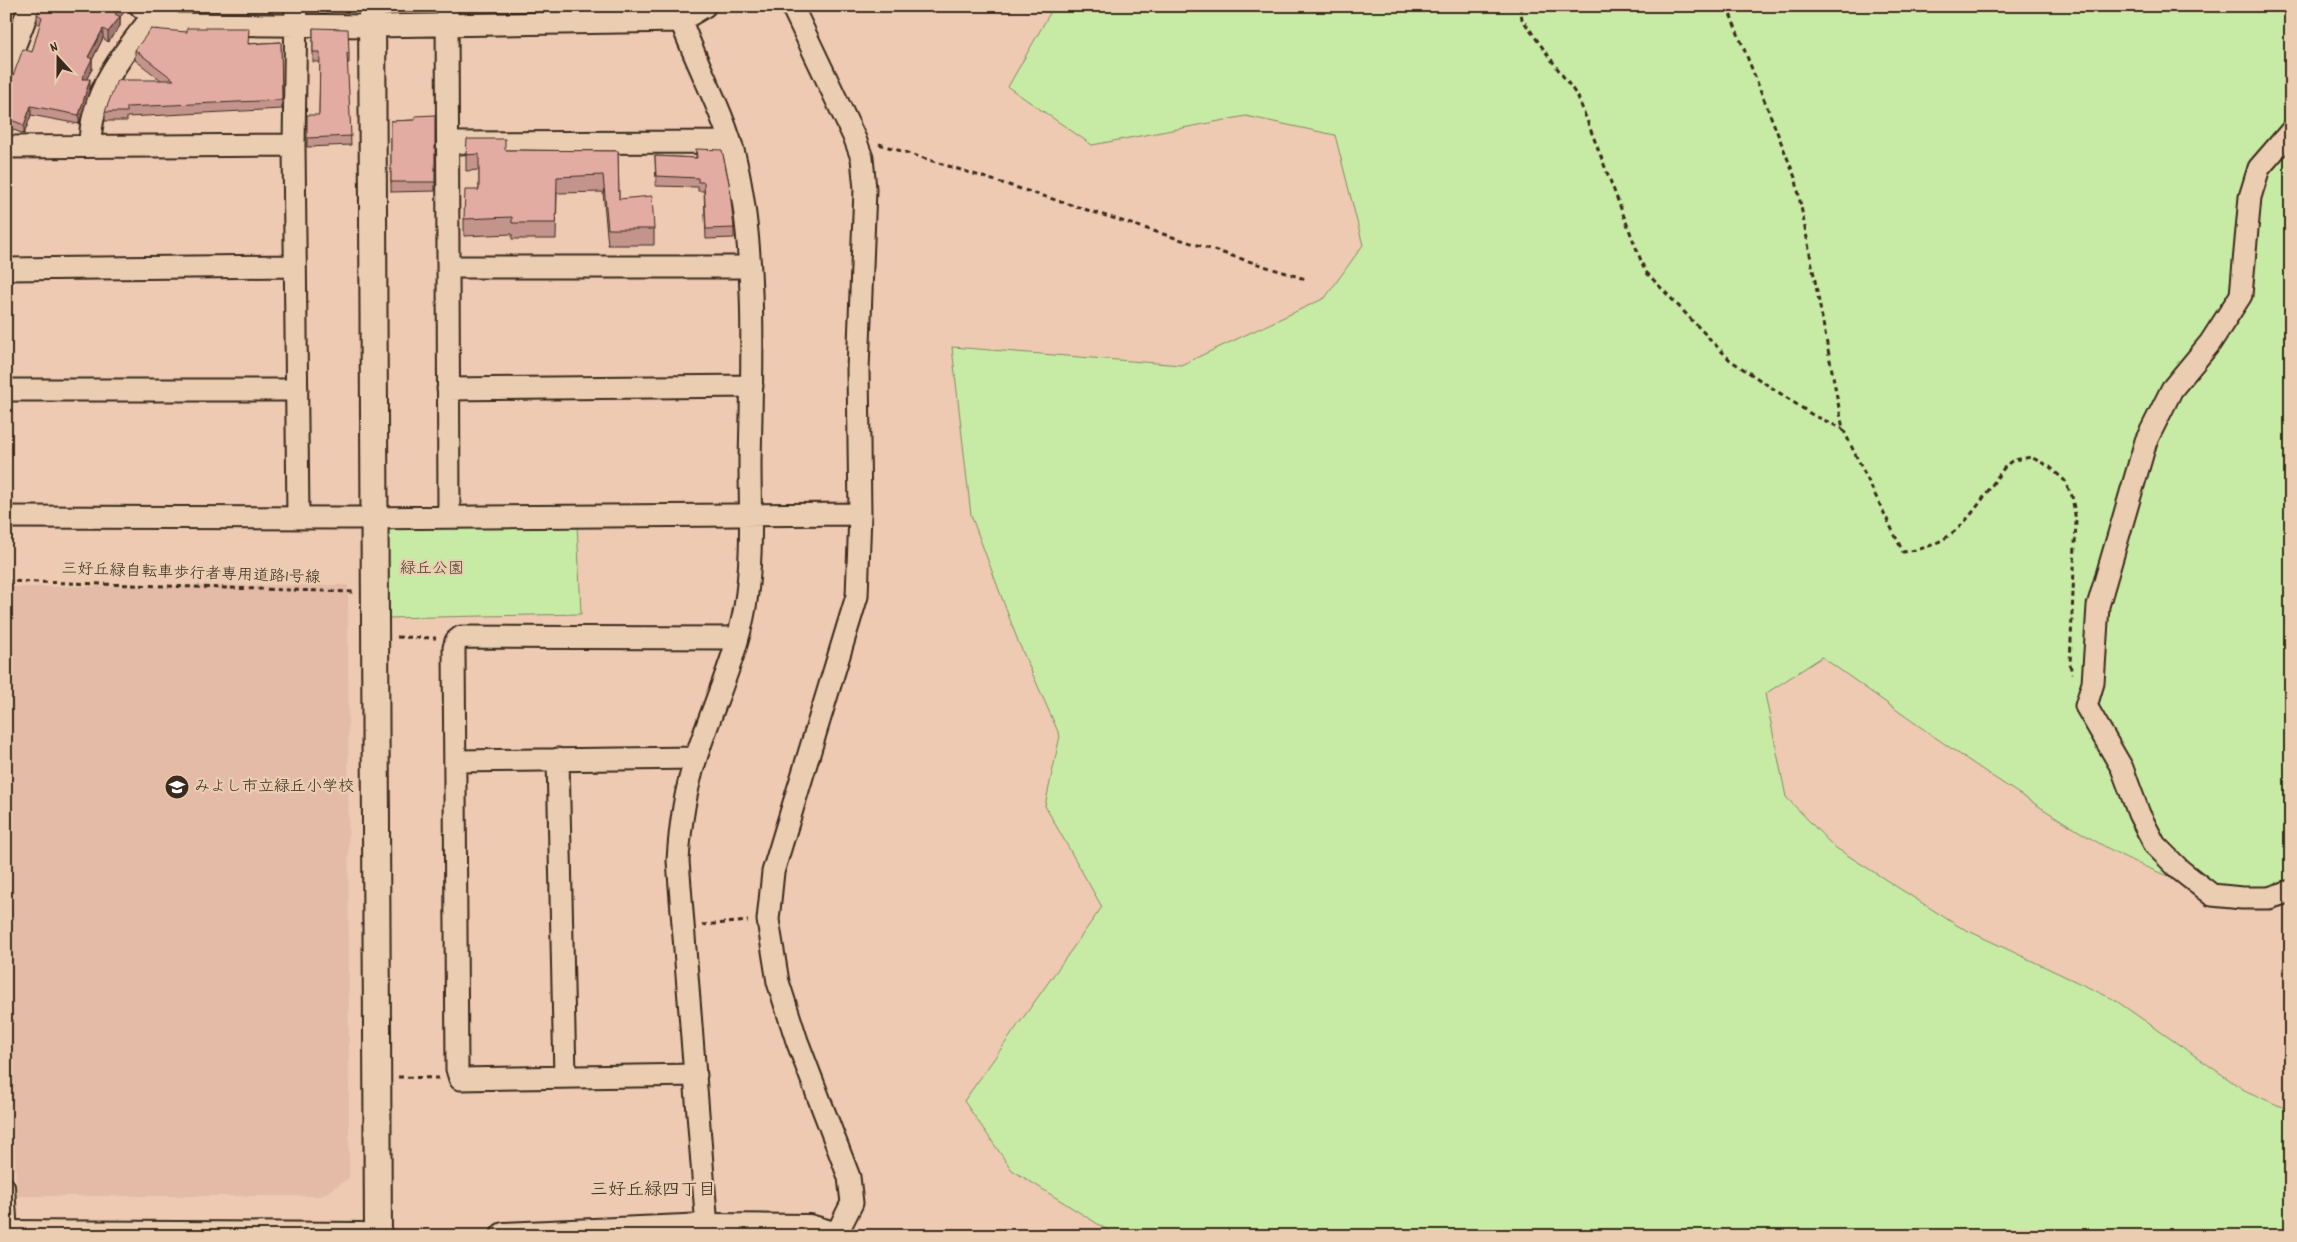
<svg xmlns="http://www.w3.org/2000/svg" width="2297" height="1242" font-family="Dekko,'Klee One',sans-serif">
<rect width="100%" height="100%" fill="#edcab1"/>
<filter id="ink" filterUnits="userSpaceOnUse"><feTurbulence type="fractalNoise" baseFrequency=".02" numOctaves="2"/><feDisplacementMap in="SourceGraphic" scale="10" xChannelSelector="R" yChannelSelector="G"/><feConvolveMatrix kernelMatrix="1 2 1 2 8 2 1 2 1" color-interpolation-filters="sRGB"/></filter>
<g filter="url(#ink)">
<path fill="#e3bba7" d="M348 585 349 1178 321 1196H17L6 988V587Z"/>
<path fill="#c7eba5" stroke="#818a62" d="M1054 6H2291V122L2266 154 2237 291 2166 390 2084 689 2175 878C2128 863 2090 838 2048 812 1970 764 1897 710 1822 657L1765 694 1786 797 1833 846 1958 926 2115 1000 2244 1090 2291 1111V1236H1117L1012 1170 964 1101 1102 907 1045 806 1060 736 1018 641 971 515 952 347 1181 365 1325 298 1363 245 1335 135 1246 116 1092 145 1008 87Z
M2291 139V884L2268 890 2217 888 2161 843 2096 711 2116 547 2177 389 2246 297 2256 195 2267 167Z
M383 521 577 522 581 614 385 618Z"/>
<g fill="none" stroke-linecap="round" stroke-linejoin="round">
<defs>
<path id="pedestrian" d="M6 1186 9 1234"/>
<path id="minor" d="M140 6 153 16 177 24 372 26 680 21 705 6
M296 6 294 145 298 517
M447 6 449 517
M676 6C692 58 722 106 735 158 757 250 752 366 750 461 750 509 753 559 745 607 736 659 712 707 696 758 685 791 680 826 678 861L707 1227
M792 6 855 139 862 158 865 189 858 370 860 514 857 596 773 872 768 920 778 982 797 1041 849 1177 852 1203 836 1235
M6 68 30 6
M2291 131 2259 168 2250 197 2241 295 2210 343 2172 389 2146 441 2098 606 2093 683 2086 706 2122 768 2139 814 2155 845 2180 870 2212 895 2242 898H2269L2291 891
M449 143 730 142
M90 146C90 94 121 55 153 16
M6 147 294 145
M448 267H749
M6 269 295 266
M448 389 752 386
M6 390H297
M6 517 352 518 860 514
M558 759 565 1077
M457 761 696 758
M696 1075 460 1079 457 1069 454 648 456 641 461 637 738 638"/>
<path id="tertiary" d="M372 6 378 1236
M6 1234 362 1236
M504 1236 707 1227 809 1228 837 1236"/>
</defs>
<use href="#pedestrian" stroke="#3b2a1e" stroke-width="20"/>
<use href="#minor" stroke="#3b2a1e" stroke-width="25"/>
<use href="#tertiary" stroke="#3b2a1e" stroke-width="30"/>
<path stroke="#3b2a1e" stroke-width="3" stroke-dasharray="5 4" stroke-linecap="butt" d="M1520 6 1522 19 1578 97 1645 271 1730 360 1811 414 1843 429
M1727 6 1796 180 1843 429 1903 552C1947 547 1966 524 1990 488 1996 480 2003 466 2012 461 2018 459 2026 458 2031 457L2050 467 2065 481 2072 496 2076 521 2070 664 2072 674
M879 144 1305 279
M6 581 354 592
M397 637 436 638
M702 925 748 921
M398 1077 439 1078"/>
<use href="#pedestrian" stroke="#ebceb1" stroke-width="16"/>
<use href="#minor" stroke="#ebceb1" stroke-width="21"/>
<use href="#tertiary" stroke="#ebceb1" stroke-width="26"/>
</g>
<path fill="#c3948c" stroke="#3b2a1e" d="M126 6V10L120 17V26L108 42 103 38 92 60V69L86 79 90 88 79 124 31 115 24 134 6 127V95L32 52 40 25 37 23V14Z
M313 28 349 53V63H347L351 145 307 147V138L319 115 320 62H313Z
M281 42 282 109 127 117V121H105V112L161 80 135 60V50Z
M435 115V191L391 192V121L415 120Z
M696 149 734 228V238L706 239 704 191H698V187L656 186 655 156 696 158Z
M505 150 618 151 619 199 654 229V245H608L603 192 557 193 556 239H512V234L464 236V219L479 190V170L466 171V155Z"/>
<path fill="#9f7872" stroke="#3b2a1e" d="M121 6H126V10L115 23V14Z
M120 17V26L108 42V32Z
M103 29V38L92 60V69L82 88V79L88 57Z
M90 79V88L79 124V115Z
M31 106V115L24 134V125Z"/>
<path fill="#e3aca3" stroke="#3b2a1e" d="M42 6H121L115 14 120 17 108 32 103 29 88 57 92 59 82 79H90L79 115 31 106 24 125 6 118V95L23 49 32 52 42 17 37 14Z
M187 28H249L248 44 281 42 282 100 127 107V112H105L117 80H174L135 50 151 29 187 32Z
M313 28 348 29 349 53H347L351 136 307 138V115H319L320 52H313Z
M435 115V182H391V121L415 120V116Z
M467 139H505V150L618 151 619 199 652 196 654 229H608L603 175 557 177 556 223H512V217L464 219 465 190H479V154L466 155Z
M696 149 722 150 729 183 734 228 706 229 704 182H698V178L656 176 655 156 697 158Z"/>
</g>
<defs>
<symbol id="school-disc" viewBox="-11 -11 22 22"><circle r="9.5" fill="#3b2a1e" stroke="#ebceb1"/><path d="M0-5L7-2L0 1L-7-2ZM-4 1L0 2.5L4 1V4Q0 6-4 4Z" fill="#fff"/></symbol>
</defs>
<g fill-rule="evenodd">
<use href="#school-disc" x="163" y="773" width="28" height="28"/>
</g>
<g text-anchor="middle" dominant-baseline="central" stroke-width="4.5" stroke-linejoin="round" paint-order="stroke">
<g font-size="16" fill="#493d2c" stroke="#ebceb1">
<text x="432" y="569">緑丘公園</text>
</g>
<g font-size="16" fill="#3b2a1e" stroke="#ebceb1">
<text transform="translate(191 574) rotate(2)">三好丘緑自転車歩行者専用道路1号線</text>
</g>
<g font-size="16" fill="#3b2a1e" stroke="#ebceb1" text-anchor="start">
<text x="194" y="787">みよし市立緑丘小学校</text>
</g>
<g font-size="18" fill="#3b2a1e" stroke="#ebceb1">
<text x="653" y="1191">三好丘緑四丁目</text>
</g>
</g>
<rect width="2297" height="1242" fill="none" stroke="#ebceb1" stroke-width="25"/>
<rect x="12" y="12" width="2272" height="1217" fill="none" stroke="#3b2a1e" stroke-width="2" filter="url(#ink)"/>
<g transform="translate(58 58) rotate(339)" stroke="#ebceb1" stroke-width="4" paint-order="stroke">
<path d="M0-4L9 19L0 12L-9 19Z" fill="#3b2a1e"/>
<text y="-8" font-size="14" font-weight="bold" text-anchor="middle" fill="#3b2a1e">N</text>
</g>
</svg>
